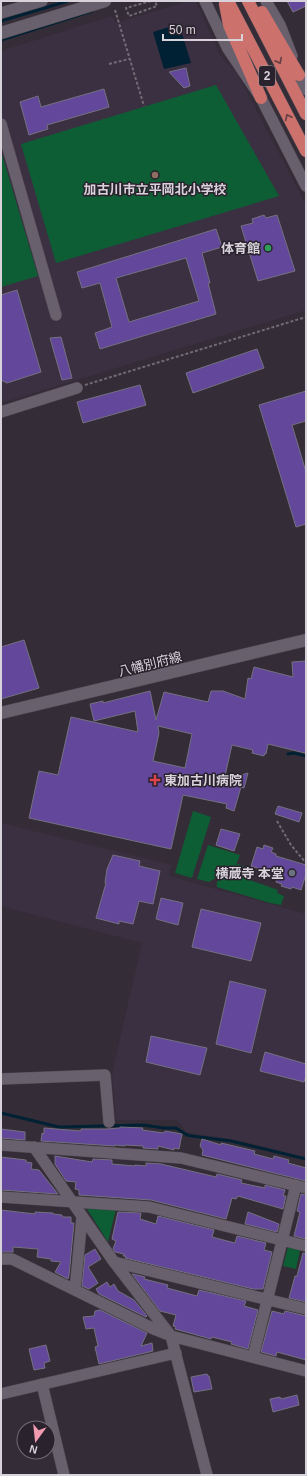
<svg xmlns="http://www.w3.org/2000/svg" width="307" height="1476" font-family="Arial,'Noto Sans JP',sans-serif">
<rect width="100%" height="100%" fill="#342d38"/>
<path fill="#3b3042" d="M189 1H196L220 55 238 75 306 205V310L1 403V51L112 16 116 23Z
M1 823 171 865 169 876 306 914V1158L247 1142 187 1132 177 1120H116L112 1074 142 943 1 906Z"/>
<path fill="#0d5e34" d="M216 85 279 196 56 263 21 144Z
M1 151 38 276 1 287Z
M193 811 211 817 192 878 175 873Z
M208 845 240 855 236 865 238 864 252 870 250 880 278 890 277 893 284 896 281 905 270 903 217 887C215 880 223 875 227 871L209 882 197 879Z
M87 1209H116L108 1242Z
M288 1247 300 1250 296 1269 283 1266Z"/>
<path fill="#002133" d="M179 24 191 63 164 69 153 32Z"/>
<g fill="none" stroke-linecap="round" stroke-linejoin="round">
<path stroke="#002133" stroke-width="3" d="M1 21 68 1
M1 40 92 11
M288 754 294 753 306 756
M1 1113 59 1127 143 1125 164 1128H176L187 1135 192 1136 231 1141 306 1159"/>
</g>
<path fill="#62479a" stroke="#747180" fill-rule="evenodd" d="M287 1H306V6L293 12Z
M186 68 190 86 184 88 169 72Z
M104 89 109 107 47 125 48 129 29 135 20 102 38 96 41 107Z
M264 215 266 218 277 215 295 271 258 281 241 226 253 223 252 219Z
M216 229 222 247 202 253 210 283H208L216 314 100 349 95 333 112 327 100 283 82 288 77 272ZM186 258 199 301 129 322 116 278Z
M17 290 41 372 7 383 1 380V295Z
M61 337 72 378 62 380 50 338Z
M257 349 264 368 193 393 186 373Z
M140 385 146 405 83 423 77 402Z
M306 391V421L292 425 306 472V524L296 527 259 405Z
M24 640 39 688 1 699V647Z
M306 661V747L305 753 268 744 266 754 265 753 264 756 252 753 253 750 232 745 224 780 248 773 244 788 241 787 234 811 226 808 227 804 183 795 171 849 29 818 39 771 58 775 71 717 138 732 135 711 94 721 90 704 103 701V703L150 691 156 720 164 692 208 702 211 691H223L245 699 248 678 251 679 254 667 293 677 292 662ZM158 726 192 734 185 768 153 761 159 733Z
M278 806 302 813 299 822 275 814Z
M221 829 240 834 234 851 216 845Z
M264 845 273 848 271 852 276 854V856L306 865V874L301 890 292 887 291 889 281 886 282 884 276 882 278 875 251 866 257 847 263 849Z
M113 855 140 861 139 866 160 871 153 904 139 901 133 924 119 921V924L96 918 106 883H105L107 869Z
M161 898 183 903 178 925 156 919Z
M201 909 261 923 251 961 192 947Z
M230 981 266 990 251 1053 216 1044Z
M151 1036 207 1048 200 1075 146 1062Z
M265 1052 306 1064V1076L304 1082 260 1071Z
M120 1127 143 1128 142 1130 164 1133 165 1131 182 1134 179 1149 174 1148V1150L158 1146V1149L143 1148V1146L125 1145V1146L115 1145V1146L41 1141 42 1133 44 1134V1128L81 1131V1129H107L120 1128Z
M1 1129 25 1132V1140L1 1138Z
M202 1139 221 1145V1143L255 1151 254 1154 273 1159 274 1156 289 1160 288 1163 306 1168V1181L202 1155 203 1150 200 1146Z
M55 1156 92 1162 93 1159 112 1160V1164L135 1166V1165L146 1166V1163L161 1164 216 1177 217 1174 242 1180 241 1183 265 1188V1185L285 1190 283 1196H286L283 1209 238 1196 236 1199 232 1198 226 1219 151 1200 79 1195V1190L75 1189 76 1182 66 1181 55 1164Z
M1 1157 26 1160V1162L32 1163 31 1169 39 1170 58 1194 1 1190Z
M301 1194 306 1195V1239L294 1236 300 1212 297 1211Z
M1 1210 35 1214V1212L53 1213V1214L62 1215V1217H71V1223H74L69 1275 68 1279 55 1272 61 1262 51 1261V1259L37 1257 38 1249 13 1247V1252H1Z
M118 1212 141 1213 140 1219 156 1224 158 1216 214 1230 212 1237 235 1243 237 1236 266 1243 264 1250 272 1252 263 1289H253L125 1258 126 1256H123L124 1254 115 1252 113 1249 116 1241 112 1239Z
M248 1212 279 1224 277 1232 245 1224Z
M95 1249 101 1259 88 1267 98 1283 89 1289 82 1286 85 1255Z
M303 1253 306 1254V1302L289 1298 295 1276H297Z
M132 1274 145 1277 144 1279 168 1285 167 1288 197 1296 199 1290 246 1301 244 1306 258 1310 248 1349 231 1344 232 1342 212 1337 211 1339 175 1329 176 1327 173 1326 176 1315 160 1311Z
M107 1282 110 1287 114 1284 118 1291 134 1300 147 1316 146 1317 99 1294 96 1289Z
M100 1310 147 1333 141 1346 152 1343 153 1351 99 1364 95 1347 98 1346 94 1328 86 1329 83 1317 94 1316 95 1311Z
M272 1311 284 1314 285 1311 306 1316V1360L277 1352 276 1356 261 1352Z
M46 1345 50 1361 44 1363 45 1368 34 1370 29 1349Z
M207 1374 208 1376H209L212 1389 194 1392 191 1377Z
M297 1395 299 1405 273 1412 270 1399 280 1397 281 1399Z"/>
<g fill="none" stroke-linecap="round" stroke-linejoin="round">
<defs>
<path id="street" d="M205 1 228 49 261 98 306 186
M266 1 280 25 292 56
M1 13 42 1
M1 124 56 315
M1 412 77 388
M1 1079 105 1075 109 1122
M1 1145 181 1158 306 1188
M34 1147 114 1262 171 1336 207 1475
M1 1197 149 1207 306 1246
M1 1259H12L156 1330 171 1336 306 1371
M114 1262 306 1309
M75 1290 82 1217
M253 1357 296 1185
M42 1384 64 1475
M1 1394 176 1353"/>
<path id="secondary" d="M1 33 105 1
M299 75 306 89
M1 713 306 640"/>
<path id="highway" d="M228 1 306 151
M248 1 306 114
M225 4 229 25 261 98
M262 12 299 75"/>
</defs>
<use href="#street" stroke="#514a53" stroke-width="12"/>
<use href="#secondary" stroke="#514a53" stroke-width="13"/>
<use href="#highway" stroke="#514a53" stroke-width="13"/>
<path stroke="#716b75" stroke-width="2" stroke-dasharray="3 2" stroke-linecap="butt" d="M151 1 126 8 129 16 157 6 155 1
M115 10 144 106
M109 64 129 59
M85 385 306 317
M277 821 291 845 306 863"/>
<use href="#street" stroke="#68606d" stroke-width="11"/>
<use href="#secondary" stroke="#68606d" stroke-width="12"/>
<use href="#highway" stroke="#cc716c" stroke-width="12"/>
</g>
<defs><path id="oneway-chevron" d="M-2-3.5L2.5 0L-2 3.5" fill="none" stroke-width="1.6" stroke-linecap="round" stroke-linejoin="round"/></defs>
<g stroke="#633e44">
<use href="#oneway-chevron" transform="translate(279 61) rotate(63)"/>
<use href="#oneway-chevron" transform="translate(288 117) rotate(-117)"/>
</g>
<circle fill="#8d6e63" stroke="#2a232e" stroke-width="1.5" cx="155" cy="175" r="4"/>
<circle fill="#2e9e5b" stroke="#2a232e" stroke-width="1.5" cx="268" cy="248" r="4"/>
<path fill="#e0444e" stroke="#2a232e" stroke-width="1.5" d="M153 774h4v4h4v4h-4v4h-4v-4h-4v-4h4z"/>
<circle fill="#6b7280" stroke="#2a232e" stroke-width="1.5" cx="292" cy="873" r="4"/>
<g text-anchor="middle" dominant-baseline="central" stroke-width="3" stroke-linejoin="round" paint-order="stroke">
<rect fill="#2a232e" stroke="#a49ea6" stroke-width="1" x="259" y="66" width="16" height="20" rx="3"/>
<g font-size="12" font-weight="bold" fill="#d8d3da">
<text x="267" y="76">2</text>
</g>
<g font-size="13" font-weight="bold" fill="#d8d3da" stroke="#2a232e" text-anchor="end">
<text x="155" y="189" text-anchor="middle">加古川市立平岡北小学校</text>
<text x="260" y="248">体育館</text>
<text x="164" y="780" text-anchor="start">東加古川病院</text>
<text x="284" y="873">横蔵寺 本堂</text>
</g>
<g font-size="13" fill="#d8d3da" stroke="#2a232e">
<text transform="translate(150 664) rotate(-14)">八幡別府線</text>
</g>
</g>
<rect width="307" height="1476" fill="none" stroke="#d8d3da" stroke-width="4"/>
<g transform="translate(36 1440) rotate(195)"><circle r="19" fill="#2a232e" stroke="#706973"/>
<path d="M0-3L7 15L0 10L-7 15Z" fill="#f29ab0"/>
<text y="-6" font-size="11" font-weight="bold" text-anchor="middle" fill="#d8d3da">N</text>
</g>
<path d="M163 34v6h79v-6" fill="none" stroke="#d8d3da" stroke-width="2"/>
<text x="169" y="34" font-size="12" fill="#d8d3da" stroke="#2a232e" stroke-width="3" paint-order="stroke">50 m</text>
</svg>
